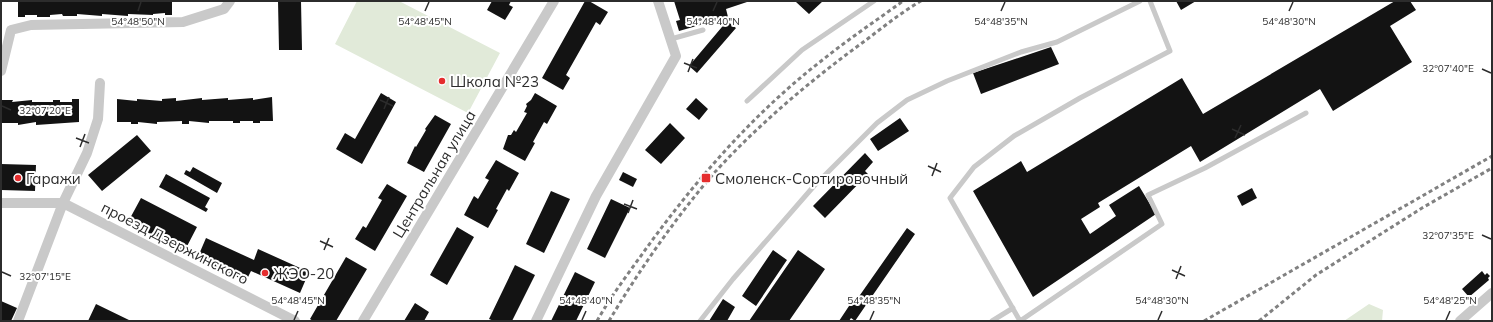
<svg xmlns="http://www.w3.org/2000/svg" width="1493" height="322" font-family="Mulish,sans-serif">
<rect width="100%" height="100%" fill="#fff"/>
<path fill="#e1ead9" d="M357 1H399L500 53 468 113 335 44Z
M1369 304 1383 310 1382 321H1344Z"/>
<path fill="#131313" d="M18 1H172V15H165V13L153 14V15L128 14V16L102 14V16L77 14V16H63L62 14 50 15V17H37V15H25V17H18Z
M278 1H301L302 50H279Z
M492 1H511L509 5 513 7 505 20 487 10Z
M585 1H589L608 12 600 25 596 22 566 75 570 78 563 90 542 78Z
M674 1H750L726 9 728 17 679 31 676 21 680 20Z
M797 1H823L809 14 796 2Z
M1176 1H1196L1181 10Z
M1395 1H1410L1416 10 1390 26 1412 62 1333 111 1320 89 1200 162 1191 146 1098 203 1100 207 1081 219 1090 234 1116 216 1109 205 1139 186 1156 214 1033 297 973 191 1021 161 1027 172 1182 78 1203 114Z
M727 21 736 28 697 73 689 66Z
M1051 47 1059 64 981 94 973 73Z
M381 93 396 102 362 164 336 149 345 133 355 139Z
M535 93 557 106 547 124 544 122 533 142 535 143 525 161 503 149 508 135H511L514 130 516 132 527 113 524 112 527 106 526 104 531 100Z
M272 97 273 121H260V123H253V121H240V123H233V121H209V123L189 121V124H182V121L157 122V124L138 122V124H131V122H117V99L137 101V99L162 101V99L176 98V101L202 98V100L228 98V100L253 98V100Z
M696 98 708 109 699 120 686 109Z
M72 99H79V122L36 125V122L18 125V123H1V100H13L12 102 32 100V102H53V100H60V102H72Z
M435 115 451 124 424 172 407 163 415 146 416 147 426 130 425 129Z
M900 118 909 131 878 151 870 139Z
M670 123 685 138 661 164 645 150Z
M137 135 151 151 102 191 88 175Z
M865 153 873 162 865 171 868 174 825 218 813 206Z
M496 160 519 173 509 191 507 189 496 209 498 210 488 228 464 215 474 196 478 199 489 180 485 178Z
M1 164 36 165 35 191 1 190Z
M193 167 222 183 217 193 184 174 186 170 190 172Z
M623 172 637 179 633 187 619 180Z
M166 174 210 198 205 207 208 209 206 212 159 187Z
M387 184 407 196 375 251 355 239 363 226 366 228 382 200 378 198Z
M1252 188 1257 198 1242 206 1237 196Z
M551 191 570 199 544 253 526 244Z
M141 198 197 227 184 252 128 222Z
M611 199 630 208 605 258 587 249Z
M457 227 474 237 447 285 430 275Z
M907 228 915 234 855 321 851 318 849 321H839L851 303 853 305Z
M206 238 254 260 258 249 309 272 300 293 251 271 246 281 197 259Z
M773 250 787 260 756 306 742 296Z
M798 250 825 269 789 321H749Z
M346 257 367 269 336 321H313L310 319Z
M515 265 535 275 512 321H494L489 319Z
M1482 271 1485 275 1487 273 1490 276 1488 278 1489 280 1469 297 1462 289Z
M575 272 595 282 576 321H551Z
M723 299 735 307 727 321H709Z
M1 301 17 308 11 321H1Z
M415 303 429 312 424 321H404Z
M96 304 131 321H88Z"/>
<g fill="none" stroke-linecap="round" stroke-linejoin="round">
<path stroke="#c9c9c9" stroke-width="5" d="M1150 1 1170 51 1080 98 1014 136 974 167 950 198 1020 321 1162 224 1148 195 1205 168 1306 113
M671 39 703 30
M747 101 802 50 874 1
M700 321 733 279 814 186 877 123 907 100 947 81 1021 52 1057 42 1140 1
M992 321 1013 308"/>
<path stroke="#c9c9c9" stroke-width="10" d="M1 71 11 30 31 25 183 22 224 9 230 1
M1 203H63L295 321
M18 321 63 203 87 153 98 119 100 83
M363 321 554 1
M536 321 596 196 676 56 658 1
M1460 321 1492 293"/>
<path stroke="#818181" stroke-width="3" stroke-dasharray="4 3" stroke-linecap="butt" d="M597 321C612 294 631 270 648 246 699 176 756 111 825 58 850 38 877 20 903 1
M609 321C638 272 678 214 716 171 759 124 810 81 862 43 881 29 900 13 921 1
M1204 321 1492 156
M1259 321 1316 275 1422 208 1492 168"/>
</g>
<path fill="none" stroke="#2c2c2c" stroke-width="1.5" d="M138 11 141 2M425 11 429 2M713 11 717 2M1001 11 1005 2M1289 11 1293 2M684 63 697 68M1482 69 1491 73M688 72 693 59M380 100 393 106M2 106 11 110M384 109 389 97M1232 129 1245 135M76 138 89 143M1235 138 1241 125M80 147 85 134M928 166 941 172M932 176 937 163M624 204 637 209M628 213 633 200M1482 235 1491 239M320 241 333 247M324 250 329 238M1172 270 1185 276M2 272 11 276M1176 279 1181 266M294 320 298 311M582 320 586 311M870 320 874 311M1158 320 1162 311M1446 320 1450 311"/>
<g fill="#e52d2e" stroke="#fff" stroke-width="1.5">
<circle cx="442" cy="81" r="4"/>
<circle cx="18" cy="178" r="4"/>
<rect x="701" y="173" width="10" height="10" rx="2"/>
<circle cx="265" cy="273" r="4"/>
</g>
<g text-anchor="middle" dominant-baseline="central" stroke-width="4" stroke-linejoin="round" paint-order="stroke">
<g font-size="15" fill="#2c2c2c" stroke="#fff" text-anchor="start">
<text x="450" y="81">Школа №23</text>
<text x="26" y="178">Гаражи</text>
<text x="715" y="178">Смоленск-Сортировочный</text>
<text x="273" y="273">ЖЭО-20</text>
</g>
<g font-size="15" fill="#2c2c2c" stroke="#fff">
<text transform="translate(434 174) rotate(-59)">Центральная улица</text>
<text transform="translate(175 243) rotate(27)">проезд Дзержинского</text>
</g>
</g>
<g font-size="10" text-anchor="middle" fill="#2c2c2c" stroke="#fff" stroke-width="4" stroke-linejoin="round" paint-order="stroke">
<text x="138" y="25">54°48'50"N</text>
<text x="425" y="25">54°48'45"N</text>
<text x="713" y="25">54°48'40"N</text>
<text x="1001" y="25">54°48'35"N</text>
<text x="1289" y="25">54°48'30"N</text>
<text x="1448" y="72">32°07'40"E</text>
<text x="45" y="114">32°07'20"E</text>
<text x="1448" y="239">32°07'35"E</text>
<text x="45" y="280">32°07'15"E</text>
<text x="298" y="304">54°48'45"N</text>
<text x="586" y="304">54°48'40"N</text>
<text x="874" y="304">54°48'35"N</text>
<text x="1162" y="304">54°48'30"N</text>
<text x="1450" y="304">54°48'25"N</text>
</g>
<rect width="1493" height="322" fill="none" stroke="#2c2c2c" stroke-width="4"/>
</svg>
